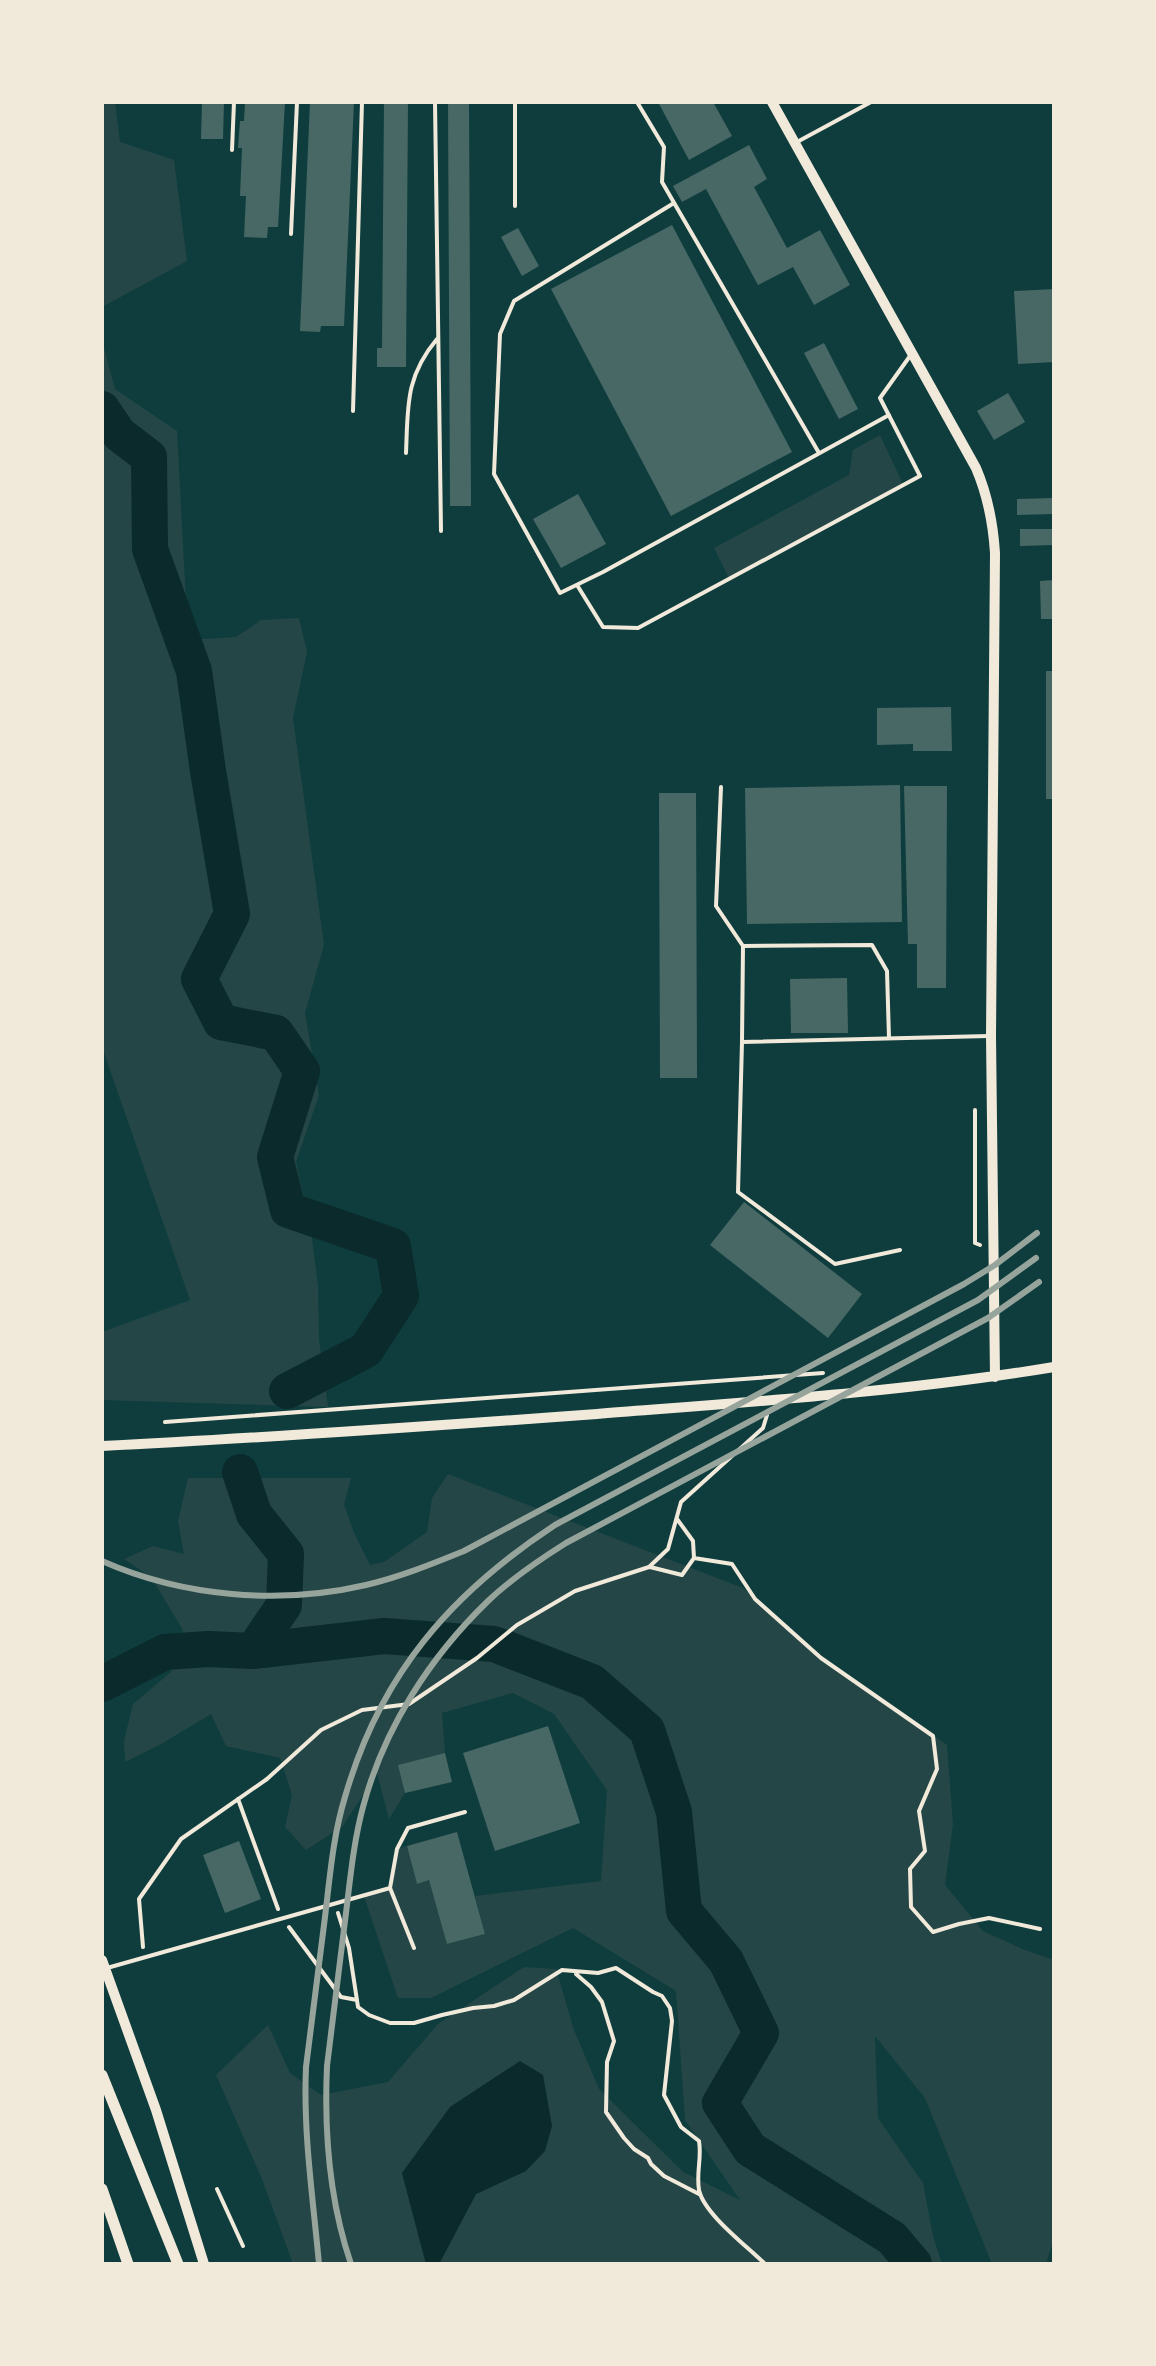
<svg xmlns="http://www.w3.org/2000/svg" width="1156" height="2366" font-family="Raleway,sans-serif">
<rect width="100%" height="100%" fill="#0f3d3e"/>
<path fill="#244646" d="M102 102H115L120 142 174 160 187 261 102 307Z
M102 340 115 389 177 431 188 640 236 637 261 620 299 618 307 652 293 718 324 945 305 1013 319 1095 296 1162 311 1231 318 1286 319 1339 328 1407 102 1400V1332L190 1300 102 1047Z
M880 435 903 484 729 578 714 548 849 475 853 450Z
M448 1474 743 1588 821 1658 947 1745 953 1824 945 1885 983 1931 1025 1950 1054 1960V2238L1046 2264H992L925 2098 875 2036 878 2118 923 2183 933 2236 942 2264H439L476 2194 526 2171 402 2173 426 2264H293L262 2179 216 2075 268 2025 290 2073 321 2095 388 2082 438 2024 524 1967 556 1969 574 2030 599 2089 683 2172 740 2200 685 2120 676 1991 573 1928 431 1998H398L364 1896 390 1888 397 1849 407 1846 417 1883 429 1880 448 1944 485 1934 475 1896 601 1881 607 1790 554 1714 513 1693 442 1713 445 1753 399 1765 405 1793 389 1819 377 1773 343 1826 306 1850 285 1827 292 1795 280 1758 226 1746 211 1714 161 1744 125 1762 124 1741 133 1704 171 1672 183 1630 151 1577 124 1559 153 1546 184 1554 178 1521 188 1478H351L344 1504 354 1533 370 1565 384 1562 427 1532 432 1498Z"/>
<path fill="#0a2a2b" d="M520 2061 543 2075 552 2126 545 2151 526 2171 476 2194 439 2264H426L402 2173 450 2107Z"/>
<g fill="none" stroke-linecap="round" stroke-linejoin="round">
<path stroke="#0a2a2b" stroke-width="36" d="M102 409 119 434 149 457 150 549 194 671 208 771 232 914 199 979 221 1022 276 1033 302 1071 275 1157 288 1210 393 1246 401 1296 366 1350 287 1391
M240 1472 254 1514 286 1554 284 1605 253 1651
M102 1684 165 1652 208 1649 253 1651 384 1636 494 1644 592 1682 647 1730 674 1812 684 1911 726 1961 761 2033 720 2103 750 2149 892 2238 914 2264"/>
</g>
<path fill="#486865" d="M202 102H224L223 139H201Z
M245 102H285L278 227H268L267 238 244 237 246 196H240L242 148H238L240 121H244Z
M310 102H354L344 326H321L320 332 300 331Z
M384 102H408L406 367H377V348H382Z
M448 102H469L471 506H450Z
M658 102H713L732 136 689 160Z
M749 145 767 179 754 187 787 248 820 230 850 285 814 305 793 267 758 285 706 189 682 202 673 186Z
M672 225 792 452 671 516 551 289Z
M518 228 539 266 522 276 501 237Z
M1054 289V362L1018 364 1014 291Z
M824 343 858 409 839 419 804 353Z
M1008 393 1025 422 994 440 977 411Z
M578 494 606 544 561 568 533 519Z
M1054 498V514L1017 515V499Z
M1020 529H1054V545L1020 546Z
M1054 580V619H1041L1040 581Z
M1046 671H1054V799H1046Z
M951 707 952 751H913V744L877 745V708Z
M900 785 902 922 747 924 745 788Z
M904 786H947L946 988H917V944H908Z
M659 793H696L697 1078H660Z
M847 978 848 1033H791L790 979Z
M744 1202 862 1294 828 1338 710 1245Z
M548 1726 580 1823 495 1851 463 1753Z
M445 1753 452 1782 405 1793 398 1765Z
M457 1832 485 1934 447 1944 429 1880 417 1884 407 1846Z
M239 1841 261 1899 225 1913 203 1855Z"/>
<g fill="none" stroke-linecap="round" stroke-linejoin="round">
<path stroke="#f1e9da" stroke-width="4" d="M975 1110V1243L980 1245
M165 1422 823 1373
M694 1558 732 1564 755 1599 821 1658 933 1736 937 1769 919 1811 925 1851 910 1869 911 1907 933 1932 959 1924 989 1918 1040 1929
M650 1567 682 1575 694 1558 693 1541 677 1519
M238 1799 278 1909
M338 1913 349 1948 358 2007 369 2015 390 2023H414L442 2015 473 2008 494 2006 514 2000 562 1970 598 1973 616 1968 653 1992 662 1996 670 2008 672 2021 664 2095 681 2127 699 2141C702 2158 696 2172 699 2190 704 2214 747 2246 765 2264
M289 1927 341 1997 357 2000
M143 1947 139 1899 181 1839 267 1779 321 1730 362 1710 409 1704 477 1658 517 1625 575 1591 649 1567 668 1549 681 1502 763 1428 767 1415
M576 1974 591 1987 602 2002 614 2041 607 2062 606 2112 624 2138 634 2149 648 2158 651 2164 664 2176 699 2194
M217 2189 243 2246"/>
<path stroke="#f1e9da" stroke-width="4" d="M435 102 441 531
M515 102V206
M637 102 664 147 662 182 819 453
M797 142 871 102
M232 150 234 102
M674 203 514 301 500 334 494 474 560 593 603 572 889 415
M291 234 297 102
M353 411 362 102
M406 453C408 407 405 377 437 339
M577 585 603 627 638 628 920 476 880 398 910 356
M721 787 716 906 743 946
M889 1038 887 971 872 945 743 946 742 1042 989 1036
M742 1042 738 1192 835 1264 900 1250
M390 1888 414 1948
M107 1968 390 1888 397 1849 408 1828 465 1812"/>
<path stroke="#f1e9da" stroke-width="10" d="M772 102 976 468C988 496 993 522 995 553L991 1036 995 1377
M102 1446C267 1438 432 1426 597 1414 749 1402 903 1392 1054 1367
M102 1960 156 2110 204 2264"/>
<path stroke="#f1e9da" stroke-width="11" d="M102 2075 178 2264
M102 2189 128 2264"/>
<path stroke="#97a49c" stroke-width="6" d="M102 1561C183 1597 280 1605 366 1585 400 1577 432 1564 464 1551L964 1284 995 1265 1037 1233
M319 2264C313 2198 303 2133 306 2067 312 2017 319 1967 325 1917 330 1876 333 1836 345 1797 380 1675 450 1594 555 1525L978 1300 1036 1258
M351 2264C329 2200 324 2133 327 2066 333 2017 339 1969 345 1921 350 1882 353 1844 363 1807 384 1728 430 1657 488 1601 512 1578 539 1560 566 1543L988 1318 1039 1282"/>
</g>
<rect width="1156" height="2366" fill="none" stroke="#f1e9da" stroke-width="208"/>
</svg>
